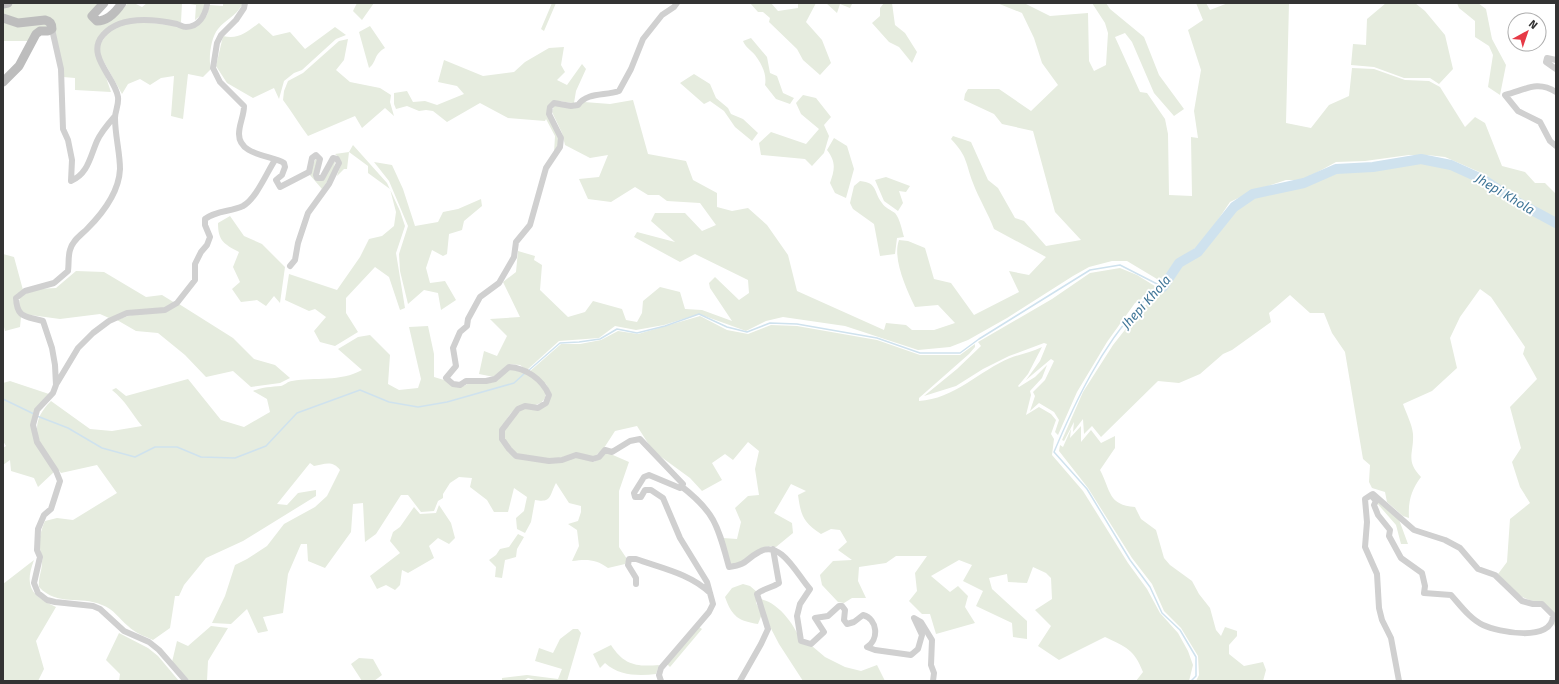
<svg xmlns="http://www.w3.org/2000/svg" width="1559" height="684" font-family="'Fira Sans',sans-serif">
<rect width="100%" height="100%" fill="#fff"/>
<path fill="#e6ecdf" d="M16 3H100L93 22 120 12 128 3H134L142 7 147 3H182L181 22 122 20 95 45 111 92 75 90V78L63 77 53 22 22 21 3 16V7Z
M184 3H205L202 14 195 20 196 5Z
M223 3H242V5C235 17 226 19 218 29 211 37 208 59 211 69L203 77 188 74 183 119 171 116 174 76 161 78 150 85 140 79 128 84 122 94 99 53V45L112 28 134 21 177 26 186 30 207 15 210 5 223 6Z
M357 3H374L362 20 353 11Z
M552 3H556L544 31 541 29Z
M750 3H771L778 11 798 8V3H816L806 22 822 40 831 63 820 75 803 60 797 49 769 22 770 18 763 12H758Z
M826 3H851L852 4 850 8 840 4 837 13Z
M884 3H892L895 25 905 33 917 52 912 63 899 47 889 42 872 23 880 16V8Z
M997 3H1024L1050 16 1088 13 1089 61 1094 71 1106 65 1108 33 1105 23 1092 3H1106L1110 9 1144 37 1159 75 1184 109 1174 116 1154 93 1132 42 1125 33 1115 37 1140 92 1147 93 1165 119 1168 134 1169 195 1192 196 1191 137 1198 138 1194 111 1201 70 1188 30 1203 20 1196 3H1206L1210 10 1228 3H1289L1286 123 1311 128 1329 105 1349 96 1352 68 1374 69 1405 80 1429 81 1440 87 1465 127 1475 117 1485 123 1502 166 1525 172 1535 183H1545L1556 194V219L1518 199 1484 174 1445 157 1427 155H1409L1365 161 1336 162 1303 180H1286L1253 191 1230 202 1207 236 1197 247 1177 260 1162 282 1127 261H1112L1089 267 1073 276 1007 318 968 340 950 347 918 350 845 326 783 317 766 321 746 331 699 314 664 325 636 330 615 326 599 338 559 341 527 370 520 365 509 364 494 377 479 374 484 351 497 356 507 336 490 319 520 317 503 282 516 272 518 251 535 256 534 260 542 265 540 290 568 317 585 312 593 301 622 309 626 320 637 322 642 313 643 301 660 287 680 292 685 309 702 310 732 321 710 288 709 283 715 277 739 300 749 293 748 280 695 254 680 262 634 237 637 232 675 242 651 221 655 213H685L702 231 716 225 700 203 667 201 659 195H648L635 187 611 202 588 199 579 179 599 177 608 155 590 158 565 145 562 133 552 112 554 106 584 102 610 104 633 100 648 154 686 161 693 180 717 193V207L732 211 748 208 767 225 788 255 797 291 884 330 886 323 906 325 912 330H934L955 323 938 305 915 307C907 290 892 259 899 240L908 241 925 248 934 279 951 283 974 315 1019 292 1009 271 1029 275 1046 257 994 229C988 213 979 199 973 183 965 162 968 157 951 139L953 136 971 142 988 180 998 188 1015 218 1024 221 1046 246 1081 240 1055 212 1033 131 1002 124 994 114 964 100 965 94 968 89H999L1031 111 1058 85 1042 63 1034 38 1022 13Z
M1386 3H1415L1425 11 1445 35 1453 69 1439 84 1430 78H1404L1374 67 1351 65 1353 44 1366 45 1367 19Z
M1457 3H1478L1486 9 1492 39 1506 65 1500 95 1488 87 1493 55 1489 46 1475 37V21L1459 8Z
M3 22H42L50 28 29 41H3Z
M259 23 273 36 290 32 305 49 335 27 346 35 336 39 302 70 294 73 284 81 279 99 274 88 253 98 227 83 216 66 223 36C238 40 247 32 259 23Z
M370 26 385 48C373 55 377 62 369 68L359 32Z
M751 38 767 57 770 73 777 76 783 93 794 98 790 104 776 99 765 85C767 75 762 64 755 55 751 50 746 48 743 41Z
M348 39 344 60 336 70 350 82 380 88 391 95 390 102 394 116 385 108 362 128 355 116 308 136C299 124 292 112 283 100L284 91 288 81 303 73 339 41Z
M564 47 561 65 565 72 557 80 567 85 582 64 586 69 576 91 574 103C564 103 554 97 548 106 554 122 565 138 554 153L555 136 546 119 545 121 508 118 480 103 447 122 433 111 426 110 419 111 407 106 396 109 394 104V93L407 91 413 102 425 101 437 105 464 94 457 86 438 82 444 60 483 76 514 72 525 62 549 48Z
M694 74 710 84 716 98 728 108 731 114 743 119 758 133 752 141 735 127 724 111 710 101 704 104 680 83Z
M803 95 816 98 831 117 824 125 829 136 824 153 812 166 805 159 761 155 759 143 771 132 806 144 819 129 801 114 796 103Z
M834 138 847 146 854 169 846 198 835 193 830 183C835 169 836 162 827 150Z
M353 145 387 183 400 211 405 226 396 253 405 308 400 310 389 277 375 267 346 298V313L358 332 335 346 320 342 314 331 326 317 315 309 309 311 285 300 289 274 337 290 360 257 369 239 382 236 394 226 396 212 390 189 368 173V166L349 152 347 169H344L337 176C340 165 345 162 335 154L349 152Z
M316 158 318 160V181H322L333 162H335L333 173 322 189 309 174Z
M374 162 392 165 403 189 415 226 438 222 443 212 458 209 481 199 482 206 464 221 462 230 449 234 447 254 443 256 432 250 426 268 430 283 445 281 456 300 441 310 438 293 424 290 408 304 400 271 399 254 408 226 389 181Z
M1424 162 1450 169 1476 179 1517 207 1556 227V630L1554 624V613L1543 602C1520 602 1513 589 1498 574L1507 562 1510 519 1530 503 1520 487 1512 462 1521 448 1510 407 1537 379 1523 354 1525 347 1491 297 1480 289 1460 317 1450 338 1457 368 1432 391 1403 404C1406 413 1412 424 1413 434 1414 454 1405 460 1421 477 1411 490 1408 502 1409 518L1403 516 1387 502 1385 492 1372 488 1369 482 1370 465 1363 459 1345 352 1332 333 1324 313H1310L1290 295 1269 313 1271 322 1232 350 1223 354 1200 374 1179 383 1158 381 1101 437 1092 426 1084 434 1083 419 1073 432 1074 422 1064 441 1062 440 1083 392 1113 345 1143 307 1167 289 1182 264 1202 252 1237 209 1256 195 1279 189 1306 186 1338 173 1372 171Z
M886 177 910 186 906 192 899 191 903 203 898 211 884 201 875 180Z
M860 181C878 183 873 191 882 203 885 208 891 210 895 213 900 219 902 230 904 237L897 238 895 254 880 256 874 224 853 209 850 203 854 186Z
M230 216 244 236 262 244 285 267 280 303 274 296 266 306 257 300 241 302 232 289 240 282 233 267 239 252C224 244 218 241 218 223Z
M3 254 14 257 23 290 16 295 21 317 20 327 5 331 3 323Z
M1120 268 1137 275 1158 288 1135 303 1107 342 1077 392 1058 435 1055 432 1059 420 1054 412 1039 403 1030 411 1035 396 1033 392 1045 380 1054 361 1051 359 1026 380 1040 361 1047 344 1044 343 1009 356 983 369 956 386 924 396 957 369 981 346 978 342 1052 299 1090 273Z
M76 271 104 272 146 297 162 295 175 303 164 309 109 318 100 314 60 319 23 314C19 307 18 303 21 296L36 289 56 288Z
M179 304 233 338 254 359 275 365 290 378 280 383 251 387 233 371 206 377 185 355 158 333 136 331 117 320 128 316Z
M700 316 727 330 748 334 771 325 797 326 877 340 920 355H960L975 344V347L969 354 919 398V401C954 399 979 371 1010 358 1021 354 1032 352 1042 347L1028 374 1018 386 1019 387 1035 377 1047 365 1042 378 1030 391 1031 395 1026 415 1039 407 1051 414 1056 420 1051 434 1054 439 1052 455 1083 491 1128 563 1147 589 1160 613 1178 633 1188 651 1193 665 1189 681H1136L1143 672C1134 649 1126 647 1105 637L1059 660 1038 646 1051 626 1035 610 1052 599 1051 578 1046 573 1033 567 1027 583 1008 582 1007 574 989 578 992 589 1027 621V639L1013 637 1012 623 976 606 983 591 963 581 972 565 959 560 931 576 950 592 958 586 968 596 965 607 975 623 936 634 930 614H922L909 601 917 591 915 573 927 556H896L886 563 859 567 858 581 866 598H852L844 603 838 602 822 585 820 575 833 561 852 560 838 550 847 542 840 530 831 529 821 534C803 522 801 516 798 495L806 491 791 484 774 513 792 523 793 533 776 547C760 543 756 555 743 563 740 565 735 565 731 566L723 538 737 539 741 522 735 508 748 496 759 495 755 469 759 451 748 442 733 460 725 454 712 463 722 480 702 491 690 478 653 451 637 426 615 431 604 448 593 458 568 456 549 460 516 454C513 450 507 445 504 440 498 427 517 413 525 407L540 409 552 395 546 384 529 372 561 344H580L601 340 618 331 638 334Z
M428 326 434 354V377L464 386 469 383 498 380 508 369C524 368 536 380 546 391 546 410 527 403 515 410 507 415 503 426 500 435L509 453 541 462 576 456 594 462 601 458 606 452 629 462 619 491V547L627 559 625 564 608 568C596 559 587 559 572 561L579 546 577 530 568 524 578 521 581 512V506L569 503 556 483C549 496 552 503 535 500L531 522 525 533 517 529 516 518 524 511 527 497 514 488 508 512H494L487 500 470 487 472 478 459 477 450 483 443 494V498L438 501 434 511 421 512 408 495H401L376 534 365 542 363 503 353 504 351 532 325 568 308 561 307 544H301L288 574 283 613 263 617 268 631 258 633 247 609 231 624 212 623 225 596 235 565 247 559 267 546 284 524 315 507 327 496 340 470C333 460 324 464 314 466L310 463 277 504 287 505 298 493 316 490V496L243 541 206 558 184 585 179 596H175L170 628 153 640C144 636 135 633 128 626 119 619 114 609 102 605 79 595 58 607 39 587 38 578 42 571 42 562 43 557 41 554 40 549 38 540 41 530 45 521L57 518 73 520 117 493 97 465 61 473C41 449 24 427 51 401L90 429 112 431 142 426C132 414 125 400 112 390L116 388 126 396 188 379 221 420 244 427 270 412 267 399 253 391C262 387 271 387 281 386 285 385 288 381 292 381 316 377 340 382 362 370L338 349 358 337 370 335 390 355 388 384 399 390 418 388 421 379 409 327Z
M10 381 49 394 32 426 54 472 38 487 34 478 11 471 10 460 3 465V448L6 446 3 441V383Z
M1081 426V442L1091 430 1101 443 1115 436V448L1100 470C1111 491 1108 505 1135 507L1141 519 1156 530 1164 558 1170 565 1192 581 1199 594 1210 608 1216 630 1221 636 1225 627 1237 631V636L1229 645V654L1244 666 1263 662 1266 670 1263 681H1196L1199 675 1198 656 1181 628 1164 611 1152 584 1132 558 1088 488 1059 451 1060 445 1063 447 1071 429 1070 438Z
M1378 501 1398 517 1408 544H1401L1396 525 1376 502Z
M439 505 451 523 455 538 449 544 438 538 429 546 434 558 408 573 402 570 400 585 395 590 386 585 377 589 370 576 400 553 390 541 393 532 400 527 414 507 420 514 436 513Z
M518 534 524 537 517 549 516 557 505 560 502 578 495 577 496 567 489 560 496 555 500 549 509 547Z
M34 560C24 586 31 596 56 607L36 641 44 669 38 681H3V584Z
M743 584 750 586 757 592 756 603 762 614 758 624C739 621 732 617 725 597L732 588Z
M759 599C777 600 797 627 801 643L812 646 825 657 845 667 861 671 877 665 885 681H803L779 644 766 619Z
M211 626 228 628 208 661 207 681H190L172 662 177 641 188 646Z
M699 627 702 629 670 667 667 664Z
M573 629H578L581 633 567 681H538L528 678 525 680 502 681V678L527 675 558 679 562 669 535 661 539 648 553 653 560 639Z
M119 633 148 648 158 656 179 681H119L120 674 106 660Z
M611 645C624 665 636 667 659 665L656 674C639 676 619 676 605 663L600 668 593 654Z
M359 658 373 659 382 675 374 681H362L351 664Z"/>
<g fill="none" stroke-linecap="round" stroke-linejoin="round">
<path stroke="#cfe2ee" stroke-width="1.5" d="M528 371 560 343 579 342 600 339 617 329 637 333 665 326 699 314 727 327 747 332 770 323 797 324 877 338 920 353H960L979 339 1090 270 1120 265 1163 287C1155 293 1145 299 1139 306 1101 348 1076 400 1054 452L1087 489 1130 560 1150 587 1162 613 1180 630 1196 657V676L1191 681
M3 399 34 414
M37 416 68 428 102 448 135 457 155 447H177L201 457 235 458 266 446 297 413 360 390 389 402 418 407 447 402 514 383 525 373"/>
<path stroke="#cfe2ee" stroke-width="10" d="M1163 287 1179 263 1198 252 1234 207 1253 194 1304 183 1336 169 1373 167 1421 159 1451 165 1484 180 1517 202 1556 223"/>
<path stroke="#d0d0d0" stroke-width="6" d="M245 3 244 8 236 20 221 35 217 43 213 68 220 82 244 106C244 116 239 124 239 134 239 156 272 155 284 163L285 167 282 175 276 180 280 187 309 172 312 158 316 155 320 159 316 175 317 178H322L333 158 337 159 339 163 329 184 308 213 298 243 295 260 290 266
M52 29 61 69 63 129 68 140 72 160 71 181C88 174 90 157 97 141 101 132 108 124 115 116
M1556 60 1547 58 1546 62 1556 69
M1556 92C1537 80 1525 90 1505 95L1518 111 1540 122 1550 141 1556 146
M57 383 78 348 93 333 109 321 127 313 165 310 177 303 195 280V264L201 252 207 245 210 237 205 225V219C217 210 231 212 243 206 256 199 267 172 275 160
M681 486C716 513 718 527 729 567 749 564 744 560 759 552 781 539 797 575 810 589L800 604 797 616 801 641 811 644 824 632 815 618 828 616 839 606H842L845 610 844 620 847 624 854 622 863 615C878 619 879 640 867 647L875 650 911 655 918 649 922 635 914 618 921 622 932 640 931 665 934 673 933 681
M1373 494 1414 530 1445 540 1460 548 1478 569 1495 575 1522 601 1533 604H1542L1553 615C1553 643 1498 632 1483 625 1470 619 1460 605 1451 595L1424 593 1425 586 1422 573 1401 558 1389 536 1390 530 1378 515 1374 505 1376 501 1371 495Z
M1371 495 1365 499 1367 522 1365 547 1377 574 1379 608 1382 620 1391 638 1399 681
M636 584V578L628 565 629 559H636C661 568 691 574 710 593
M186 681 159 650 149 642 124 631 100 609 93 606 55 602 47 600 38 593 34 583 40 557 37 550 38 529 44 515 51 509 60 481 56 471 37 442 33 425 37 410 53 393 56 385 55 365 52 348 43 321C26 316 17 319 16 298L25 291 54 283 68 271C69 264 68 256 70 250 72 241 81 235 87 229 102 214 119 192 120 169 120 153 115 135 115 118 115 111 119 105 118 97 115 77 85 55 103 35 120 15 154 19 177 24 180 25 183 27 186 27 199 27 205 15 207 5
M661 681 659 675 661 668 709 612 713 604 707 582 680 538 663 498 651 490H645L641 497H635L634 493 644 477 649 475 680 488 683 484 640 439 630 441 612 452 605 450 599 457 593 459 576 455 562 460 549 461 516 456 509 449 502 439V430L518 409 525 406 538 408 546 403 549 395C542 379 526 368 509 367L495 379 486 381H466L460 385 453 384 446 378 456 366 453 348 460 332 467 326 468 319 480 297 499 283 514 257 516 242 530 225 546 168 560 147 561 138 549 114 550 107 554 103 571 106 578 105C587 92 605 96 619 91L631 69 643 39 662 15 674 7 677 3
M740 681 761 644 768 629 757 594C764 588 772 588 779 583L773 549"/>
<path stroke="#bdbdbd" stroke-width="9" d="M104 3 92 16 97 21C108 21 116 12 122 3
M3 4 8 3
M3 18 18 23 45 20C50 21 52 24 52 29L48 31H40L36 34 19 66 3 82"/>
</g>
<g text-anchor="middle" dominant-baseline="central" stroke-width="4" stroke-linejoin="round" paint-order="stroke">
<g font-size="13" font-style="italic" fill="#3f7597" stroke="#fff">
<text transform="translate(1505 194) rotate(31)">Jhepi Khola</text>
<text transform="translate(1146 302) rotate(-48)">Jhepi Khola</text>
</g>
</g>
<rect width="1559" height="684" fill="none" stroke="#333333" stroke-width="8"/>
<g transform="translate(1527 32) rotate(40)"><circle r="19" fill="#ffffff" stroke="#adadad"/>
<path d="M0-3L7 15L0 10L-7 15Z" fill="#e63946"/>
<text y="-6" font-size="11" font-weight="bold" text-anchor="middle" fill="#333333">N</text>
</g>
</svg>
